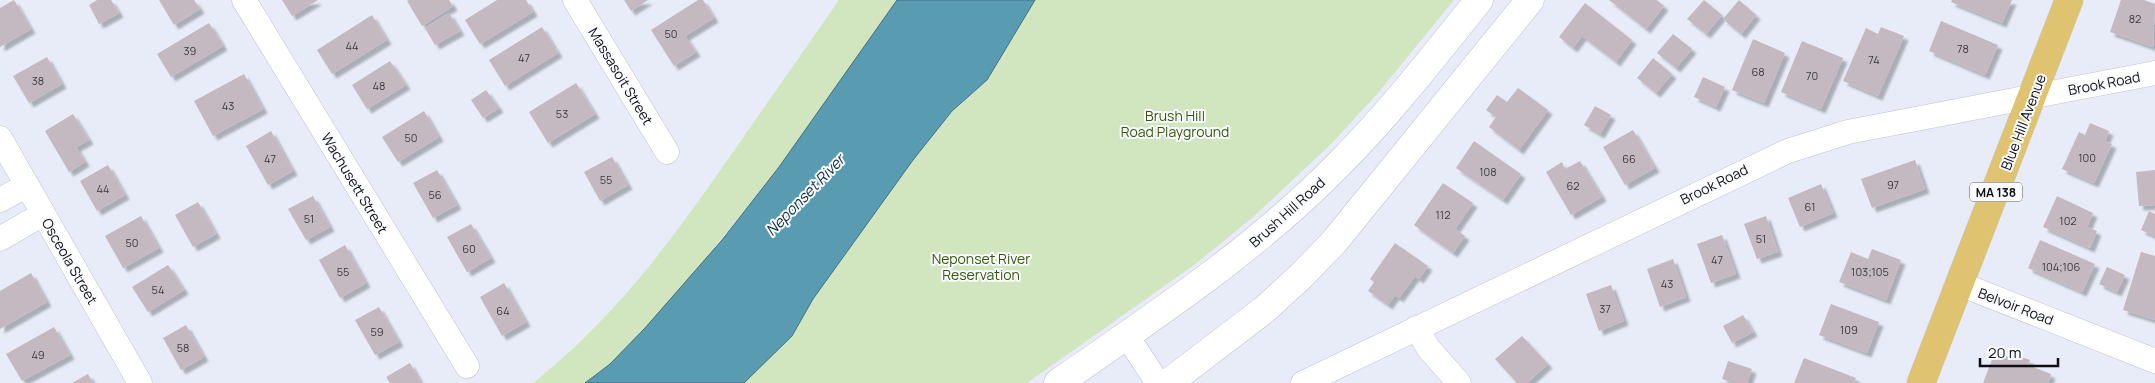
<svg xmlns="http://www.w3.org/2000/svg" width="2155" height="383" font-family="Manrope,sans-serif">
<defs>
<filter id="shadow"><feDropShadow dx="4.5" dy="4.5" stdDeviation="1" flood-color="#0004"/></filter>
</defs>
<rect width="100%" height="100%" fill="#e8ecf8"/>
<path fill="#d1e5be" d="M839 0H897L779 167 682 288 645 328 610 364 585 383H533C617 316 670 242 731 155 767 103 803 52 839 0Z
M1035 0H1454L1378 93 1332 143 1252 218 1194 265 1027 383H744L792 336 813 299 913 160 952 111 987 80Z"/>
<path fill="#599bb1" stroke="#427182" d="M897 0H1035L987 80 952 111 913 160 813 299 792 336 744 383H585L610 364 645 328 722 240 779 167Z"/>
<path fill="#c4b9c1" filter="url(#shadow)" d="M14 0 31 29 0 47V8Z
M97 0H111L119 13 99 24 89 5Z
M159 0H194L200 9 174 25Z
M282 0H318L292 16Z
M409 0H449L453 6 422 26 407 1Z
M497 0H526L533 12 480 44 465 20Z
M624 0H648L631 11Z
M698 0H703L714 18 685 36 696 52 674 66 651 30Z
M1609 0H1657L1664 6 1646 29Z
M1704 0 1722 15 1706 34 1687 19Z
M1739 0 1756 15 1741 34 1723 19Z
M1952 0H2012L2002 23 1951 2Z
M2121 0H2144L2155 4 2153 47 2110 32Z
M1585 3 1632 40 1616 62 1582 36 1573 48 1559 37Z
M449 13 460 31 435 45 425 28Z
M372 15 387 40 332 74 317 50Z
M1941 21 1998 45 1985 75 1929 51Z
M209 23 223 46 171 77 157 54Z
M542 27 558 53 505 86 489 60Z
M1881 27 1904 36 1878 96 1843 81 1866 28 1878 34Z
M1673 34 1692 49 1676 68 1657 53Z
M1753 39 1785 53 1764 103 1732 90Z
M1802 41 1843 58 1821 109 1781 92Z
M47 57 62 84 29 103 13 76Z
M1653 58 1672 74 1656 93 1637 78Z
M390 61 406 85 367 109 352 85Z
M244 74 263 109 213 136 194 101Z
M1703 77 1725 87 1716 107 1694 97Z
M576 83 595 114 548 143 529 112Z
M1518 88 1548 110 1519 150 1489 127 1496 117 1486 110 1497 95 1507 102Z
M486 90 499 108 483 118 471 100Z
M1595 106 1611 115 1600 134 1584 125Z
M424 111 439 137 398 162 382 137Z
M73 114 89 140 76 147 85 162 69 172 45 131Z
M2090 123 2109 131 2105 141 2112 144 2094 183 2062 169 2079 132 2085 135Z
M1633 130 1655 168 1625 185 1603 147Z
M271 131 293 171 268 185 246 146Z
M1474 141 1521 174 1503 200 1456 168Z
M612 157 628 185 600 201 584 172Z
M1915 160 1925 189 1872 208 1861 179Z
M1580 161 1602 197 1571 215 1546 172 1562 162 1565 169Z
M108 165 125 195 97 211 80 181Z
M437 170 457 205 433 218 413 183Z
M2155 170V205L2139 206 2136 172Z
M1443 183 1473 203 1455 229 1465 236 1453 253 1414 225Z
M1821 184 1833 213 1800 227 1788 198Z
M313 196 330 227 306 240 288 209Z
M2057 196 2093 213 2087 227 2097 231 2090 248 2043 227Z
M198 202 216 234 193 247 175 215Z
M2149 211 2155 214V236L2141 230Z
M141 216 159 248 123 268 105 236Z
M1766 216 1778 252 1757 259 1744 224Z
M471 224 491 258 467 272 447 237Z
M1722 235 1736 274 1711 283 1697 244Z
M2040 240 2095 264 2082 292 2028 268Z
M1395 243 1428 266 1419 279 1415 276 1399 298 1395 295 1388 305 1368 291 1374 282 1370 279Z
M345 245 366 283 340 298 319 260Z
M1872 249 1901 260 1886 300 1839 282 1851 252 1868 259Z
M2141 252 2155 256V320L2123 310Z
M1673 259 1686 297 1660 307 1647 269Z
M168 265 184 290 148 312 132 287Z
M2107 267 2125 275 2117 292 2099 284Z
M31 273 47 302 0 329V291Z
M504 283 526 322 502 336 480 297Z
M1611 285 1624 321 1599 331 1586 294Z
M1831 304 1879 322 1867 353 1819 335Z
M379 307 399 342 375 355 355 320Z
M1743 315 1753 332 1732 343 1723 326Z
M186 325 204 357 181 370 163 338Z
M54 327 70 355 22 381 6 354Z
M1522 336 1548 364 1527 383H1517L1495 359Z
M1995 352 2014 359 2015 355 2030 360 2028 365 2051 374 2048 383H1983Z
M1804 358 1856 378 1854 383H1794Z
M1728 361 1752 369 1747 383H1733L1722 379Z
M410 363 421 383H390L386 377Z
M88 374 93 383H72Z"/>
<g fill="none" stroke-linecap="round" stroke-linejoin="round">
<defs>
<path id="minor" d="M244 0 467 366
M575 0 667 152
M0 138 140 383
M0 200 27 185
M0 239 43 214
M1960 284 2155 361
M1416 328 1429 349 1459 383
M1127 336 1158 383
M1303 383 1788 151 1848 132 2155 73"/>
<path id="secondary" d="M1058 383C1156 315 1255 250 1339 164 1390 113 1434 56 1479 0
M1168 383 1264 310 1301 276 1334 242 1530 0"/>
<path id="trunk" d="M1921 383 2069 0"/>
</defs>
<use href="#minor" stroke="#bec1cd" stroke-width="25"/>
<use href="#secondary" stroke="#bec1cd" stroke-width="29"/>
<use href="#trunk" stroke="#cacacb" stroke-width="29"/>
<use href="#minor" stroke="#fff" stroke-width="24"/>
<use href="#secondary" stroke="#fff" stroke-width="28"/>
<use href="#trunk" stroke="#dfc370" stroke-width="28"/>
</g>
<g text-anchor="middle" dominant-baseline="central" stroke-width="4" stroke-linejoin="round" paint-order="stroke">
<g font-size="11" fill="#3c3a3e">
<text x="2135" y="18">82</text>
<text x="671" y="33">50</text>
<text x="352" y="45">44</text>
<text x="1963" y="48">78</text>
<text x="190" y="50">39</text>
<text x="524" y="57">47</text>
<text x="1874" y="59">74</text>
<text x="1758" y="71">68</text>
<text x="1812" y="75">70</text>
<text x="38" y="80">38</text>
<text x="379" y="85">48</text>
<text x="228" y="105">43</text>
<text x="562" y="113">53</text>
<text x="411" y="137">50</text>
<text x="2087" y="157">100</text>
<text x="270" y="158">47</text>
<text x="1629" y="158">66</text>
<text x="1488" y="171">108</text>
<text x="606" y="179">55</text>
<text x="1893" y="184">97</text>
<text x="1573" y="185">62</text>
<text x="103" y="188">44</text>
<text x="435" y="194">56</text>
<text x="1810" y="206">61</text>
<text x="1443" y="214">112</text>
<text x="309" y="218">51</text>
<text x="2068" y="220">102</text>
<text x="1761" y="238">51</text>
<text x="132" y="242">50</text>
<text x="469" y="248">60</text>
<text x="1717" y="259">47</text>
<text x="2061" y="266">104;106</text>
<text x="343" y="271">55</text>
<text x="1870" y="271">103;105</text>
<text x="1667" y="283">43</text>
<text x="158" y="289">54</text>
<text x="1605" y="308">37</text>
<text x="503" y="310">64</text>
<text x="1849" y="329">109</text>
<text x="377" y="331">59</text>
<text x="183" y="347">58</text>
<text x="38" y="354">49</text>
</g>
<rect fill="#f8fafe" stroke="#54565a" stroke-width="1" x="1970" y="182.5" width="52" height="19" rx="4"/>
<g font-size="12" font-weight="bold" fill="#0e0f13">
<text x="1996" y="192">MA 138</text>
</g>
<g font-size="14" fill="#0e0f13" stroke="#f8fafe">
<text transform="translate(621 76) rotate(59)">Massasoit Street</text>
<text transform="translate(2104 83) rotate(-11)">Brook Road</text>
<text transform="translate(2023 122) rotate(-69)">Blue Hill Avenue</text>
<text transform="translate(355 183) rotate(59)">Wachusett Street</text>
<text transform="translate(1714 184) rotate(-26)">Brook Road</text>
<text transform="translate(1287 212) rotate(-42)">Brush Hill Road</text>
<text transform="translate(70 261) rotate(60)">Osceola Street</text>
<text transform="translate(2016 306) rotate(21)">Belvoir Road</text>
</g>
<g font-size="14" fill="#39570c" stroke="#f8fafe">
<text x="1175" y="115">Brush Hill<tspan x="1175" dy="16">Road Playground</tspan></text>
<text x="981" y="258">Neponset River<tspan x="981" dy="16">Reservation</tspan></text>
</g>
<g font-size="15" font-style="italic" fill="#0e2f39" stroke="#f8fafe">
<text transform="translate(805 195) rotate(-46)">Neponset River</text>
</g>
</g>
<path d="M1980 358v8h78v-8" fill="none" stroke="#0e0f13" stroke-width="2.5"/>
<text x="1988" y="358" font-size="15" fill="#0e0f13" stroke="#f8fafe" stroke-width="4" paint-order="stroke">20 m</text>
</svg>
